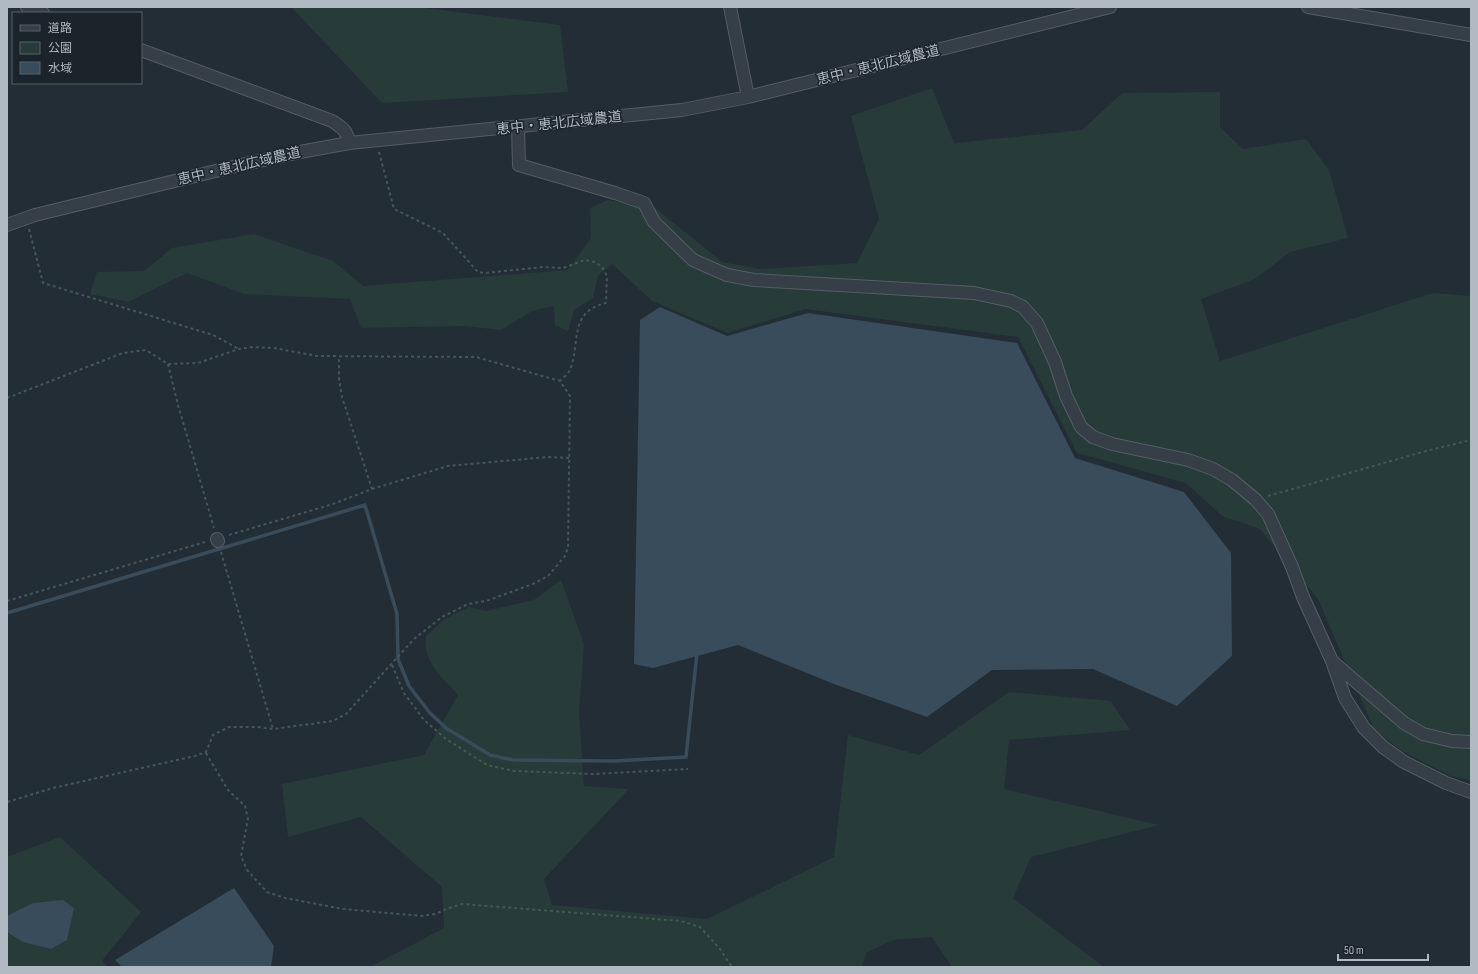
<svg xmlns="http://www.w3.org/2000/svg" width="1478" height="974" font-family="'Sofia Sans Condensed','Noto Sans JP',sans-serif">
<rect width="100%" height="100%" fill="#232d36"/>
<path fill="#273b39" d="M291 7H418L560 25 568 92 382 103Z
M932 88 954 143 1082 130 1122 93 1220 92V127L1243 149 1306 139 1329 170 1348 238 1290 252 1255 279 1201 299 1220 361 1433 293 1471 296V780L1450 776 1400 750 1374 729 1318 599 1260 529 1222 516 1186 483 1077 453 1018 337 805 309 728 333 652 301 612 264 598 276 593 298 574 310 568 331 555 325 554 306 532 311 501 330 465 326 361 328 350 299 244 294 187 273 128 302 90 294 97 272 144 271 172 248 254 234 333 261 363 286 568 270 591 238 590 208 608 200 654 207 722 262 760 269 857 263 879 219 851 116Z
M561 580 584 644 579 712 584 786 629 789 544 879 552 905 707 919 834 857 848 735 919 755 1009 692 1111 701 1130 730 1009 740 1004 789 1159 825 1031 857 1013 898 1104 967H952L932 937 893 940 866 953 862 967H370L444 928 442 887 361 817 288 837 282 784 424 755 458 695C442 677 422 662 426 636L445 619 469 607 486 611 534 600Z
M60 837 141 912 102 961 107 967H7V857Z"/>
<path fill="#384c5b" d="M660 307 727 336 808 313 1017 343 1075 458 1184 492 1231 553 1232 656 1177 706 1093 669 992 670 927 717 834 684 738 645 653 668 634 664 640 320Z
M234 888 274 946 271 967H122L115 960Z
M63 900 74 908 67 940 51 949 23 942 7 932V916L33 903Z"/>
<g fill="none" stroke-linecap="round" stroke-linejoin="round">
<path stroke="#384c5b" stroke-width="3.5" d="M7 613 365 505 397 614 398 659 409 686 430 713 446 728 490 755 513 760 614 761 686 757 697 653"/>
<defs>
<path id="minor" d="M27 7 43 13
M730 7 748 97
M1308 7 1471 35
M141 50 332 121C342 127 348 132 349 143
M518 127 519 165 615 193 644 203 654 222 693 260 727 275 754 280 974 293 1011 301 1023 307 1037 323 1055 362 1066 396 1081 427 1093 437 1112 444 1188 460 1213 469 1232 480 1256 500 1268 514 1292 567 1303 597 1332 661 1345 698 1364 728 1383 747 1404 762 1446 783 1471 792
M7 225 35 215 232 167 300 152 349 143 682 110 748 97 1110 7
M217 539 218 541
M1333 662 1404 723 1423 734 1452 741 1471 742"/>
</defs>
<use href="#minor" stroke="#545d64" stroke-width="14"/>
<path stroke="#445656" stroke-width="2" stroke-dasharray="3 3" stroke-linecap="butt" d="M379 152 394 209 443 233 478 272 485 273 543 267 563 268 585 260 595 262 602 267 607 276 606 303C568 312 581 342 570 370 568 374 563 378 560 381
M29 229 43 283 213 335 239 349
M168 364 178 405 214 528
M7 398 123 353 146 350 168 364 198 363 239 349 253 347 274 348 317 356 476 357 560 381 570 396 568 547 565 556 548 576 533 584 486 601 468 604 442 617 414 639 346 714 333 721 273 729 258 727H229L213 735 206 752 195 756 53 788 7 802
M372 489 448 466 548 457 569 458
M1268 496 1426 451 1471 440
M229 535 333 504 372 489 342 397 339 379V357
M221 552 273 729
M7 601 205 542
M392 665 404 693 424 720 446 739 487 765 514 771 593 774 688 769
M206 753 228 790 245 806 248 819 241 856 247 870 267 892 285 898 343 909 422 916 435 914 449 908 462 904 681 921 700 927 720 949 732 967"/>
<use href="#minor" stroke="#363f47" stroke-width="12"/>
</g>
<g text-anchor="middle" dominant-baseline="central" stroke-width="3" stroke-linejoin="round" paint-order="stroke">
<g font-size="14" fill="#b1bac3" stroke="#1b242b">
<text transform="translate(878 65) rotate(-14)">恵中・恵北広域農道</text>
<text transform="translate(559 123) rotate(-6)">恵中・恵北広域農道</text>
<text transform="translate(239 166) rotate(-13)">恵中・恵北広域農道</text>
</g>
</g>
<rect width="1478" height="974" fill="none" stroke="#b1bac3" stroke-width="16"/>
<rect x="12" y="12" width="130" height="72" fill="#1b242b" stroke="#576068"/>
<rect x="20" y="25" width="20" height="6" fill="#363f47" stroke="#576068"/>
<text x="48" y="32" font-size="12" fill="#b1bac3">道路</text>
<rect x="20" y="42" width="20" height="12" fill="#273b39" stroke="#576068"/>
<text x="48" y="52" font-size="12" fill="#b1bac3">公園</text>
<rect x="20" y="62" width="20" height="12" fill="#384c5b" stroke="#576068"/>
<text x="48" y="72" font-size="12" fill="#b1bac3">水域</text>
<path d="M1338 954v6h90v-6" fill="none" stroke="#b1bac3" stroke-width="2"/>
<text x="1344" y="954" font-size="12" fill="#b1bac3" stroke="#1b242b" stroke-width="3" paint-order="stroke">50 m</text>
</svg>
